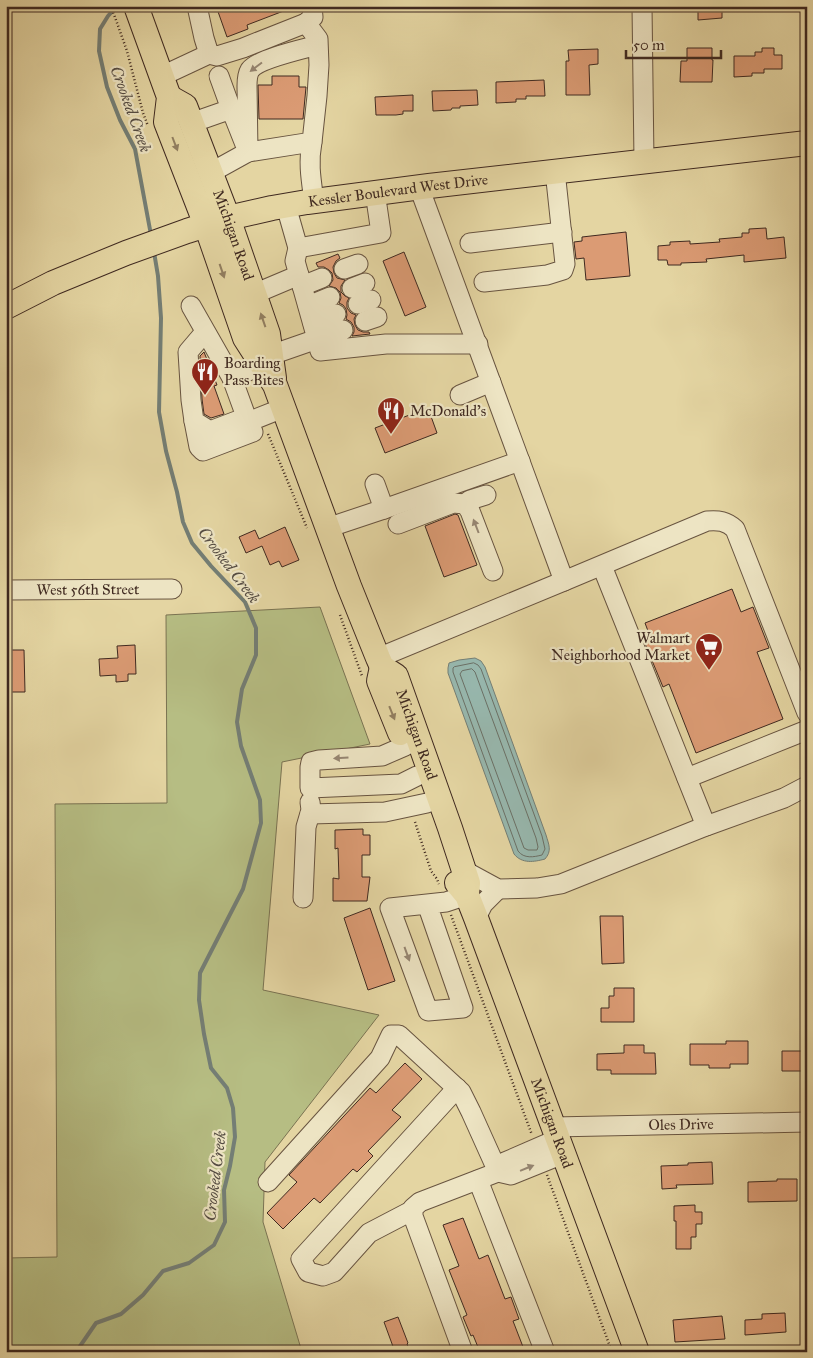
<svg xmlns="http://www.w3.org/2000/svg" width="813" height="1358" font-family="'IM FELL Great Primer',serif">
<rect width="100%" height="100%" fill="#e4d5a2"/>
<filter id="stains"><feTurbulence type="fractalNoise" baseFrequency=".004" numOctaves="4"/><feColorMatrix values="0 0 0 0 .2 0 0 0 0 .09 0 0 0 0 .02 0 0 0 .5 -.17"/></filter>
<radialGradient id="worn" r=".72"><stop offset=".6" stop-color="#630" stop-opacity="0"/><stop offset="1" stop-color="#630" stop-opacity=".3"/></radialGradient>
<path fill="#b6bd83" stroke="#7a7352" d="M320 607 370 744 282 762 263 990 379 1015 265 1162 263 1222 302 1352H55V1350L6 1352V1258L57 1257 55 804 167 803 166 615Z"/>
<path fill="#97b7ad" stroke="#747e75" d="M475 658 481 661 485 667 546 835C549 845 552 851 545 859 534 862 522 864 514 854L448 673V668L449 663 459 660Z"/>
<g fill="none" stroke-linecap="round" stroke-linejoin="round">
<path stroke="#6b7066" stroke-width="1" d="M474 663 478 665 481 669 542 836 545 849 542 855C534 857 524 859 518 851L453 672V668L454 667Z
M472 669 475 672 536 838 538 847 537 850H528L524 848 460 674 462 671Z"/>
<path stroke="#747e75" stroke-width="4" d="M117 6 108 16 100 29 99 51 107 87 120 120 135 149 151 235
M76 1352 96 1323 121 1314 143 1295 163 1271 189 1263 214 1245 225 1222 224 1190 230 1166 235 1137 233 1108 227 1088 211 1068 204 1034 199 1000 200 973 243 889 261 823 260 800 241 746 237 722 242 689 256 655V628L245 602 211 566 192 543 183 522 177 492 166 451 159 412 161 318 158 276 154 252"/>
</g>
<path fill="#db9b74" stroke="#3f2920" d="M216 6H294V7L247 25 248 29 227 37Z
M698 8 722 9V18L698 20Z
M687 48H712V60H713L712 82H680L681 61H687Z
M762 48H774V55H782V69H764V73H752V76L734 77V56H755V52H762Z
M598 49V64L589 65 590 95H566V61H569L568 50Z
M272 76H299V87H306L303 119H259L258 85H272Z
M544 80 545 96H526V99H516V102L496 103V82Z
M477 90 478 105 460 106V108H452L451 110 433 111 432 91Z
M413 95V111H403V114L396 115H376L375 97Z
M766 228 767 239 784 237 786 258 744 262V255L706 259 707 262 681 263V265H668L667 260H658V246L670 245V242L690 241V244L720 242 719 239 742 237V233H749V229Z
M626 232 630 276 586 280 584 258 576 259 574 242 582 241V237Z
M404 252 426 307 405 316 383 261Z
M338 254 340 258 336 261 333 267 334 273 337 278 345 280 341 286V292L345 296 349 298 347 302V308L351 313 356 315 354 319 355 325 358 330 363 332H369L370 334 352 336 354 332V327L351 322 346 319 347 315 346 309 343 305 339 303 341 298 340 292 336 288 329 286 333 280 332 273 329 270 324 267H318L316 263Z
M204 352 217 385 214 386 224 414 211 418 204 414 202 399 200 356Z
M428 408 437 433 385 453 375 428Z
M455 514 458 515 477 565 444 577 425 526Z
M285 527 299 560 282 567 279 561 270 565 262 546 246 553 239 537 255 530 259 539Z
M732 589 741 612 753 607 769 648 757 652 783 719 696 753 669 684 663 687 641 634 648 631 645 623Z
M135 645 136 674H128V681L116 682V675L100 676 99 659 118 658 117 646Z
M6 650H24L25 692H7Z
M363 829V835H370V855H362V877H370L367 901H333V878L339 879 338 848 335 849V830Z
M370 908 395 981 368 990 344 918Z
M600 916H623L624 963 602 964Z
M614 988H634V1022H601V1008H609V996H614Z
M726 1041H748V1064H730V1068H709V1065H690V1044H726Z
M624 1045H644V1053H655L656 1074H611V1070H597V1054L624 1053Z
M782 1051H807V1071H782Z
M405 1063 422 1079 392 1110 401 1117 368 1151 373 1156 357 1172 353 1169 320 1203 314 1198 283 1229 267 1213 297 1182 289 1175 370 1088 376 1093Z
M712 1162 713 1184 676 1185 677 1188 662 1189 661 1166 688 1165V1163Z
M777 1179H797V1201L748 1202V1182L777 1181Z
M695 1205V1212H702V1224H696V1237H691V1249H676V1221H674V1206Z
M463 1218 479 1259 488 1255 505 1299 511 1297 519 1319 513 1321 525 1352H480L473 1335 471 1336 463 1317 467 1315 449 1270 459 1266 443 1225Z
M785 1313 786 1332 745 1335V1320L762 1319V1314Z
M722 1316 725 1339 675 1342 673 1320Z
M398 1317 408 1343 407 1344 410 1352H395L384 1322Z"/>
<g fill="none" stroke-linecap="round" stroke-linejoin="round">
<defs>
<g id="minor">
<path d="M642 6 644 161"/>
<path d="M306 23 318 39 319 65 317 96 312 142 248 152 247 86C247 81 247 75 250 70 258 59 303 49 318 45"/>
<path d="M209 54 217 56 243 48 306 23 313 17 312 6"/>
<path d="M162 76 209 54 204 38 197 6"/>
<path d="M219 76 231 109"/>
<path d="M191 123 231 109 248 152 210 173"/>
<path d="M312 142C308 163 311 179 314 201"/>
<path d="M470 243 562 232"/>
<path d="M298 248 381 233 375 192"/>
<path d="M344 269 358 264"/>
<path d="M484 282 547 275 563 270 565 264 555 171"/>
<path d="M302 286 322 278"/>
<path d="M352 288 365 283"/>
<path d="M254 294 299 275"/>
<path d="M358 304 371 300"/>
<path d="M191 306 232 378"/>
<path d="M308 306 330 297"/>
<path d="M365 321 377 317"/>
<path d="M313 324 336 314"/>
<path d="M343 330 317 339 320 351 386 344H478"/>
<path d="M205 332 188 352 191 400 194 421 210 431 247 417"/>
<path d="M271 355 317 339 295 261 298 248 286 206"/>
<path d="M460 395 491 382"/>
<path d="M194 421 199 447 203 451 253 432 248 422 283 408"/>
<path d="M248 422 232 378 262 365"/>
<path d="M375 484 384 509"/>
<path d="M465 504 470 500 486 495"/>
<path d="M398 524 453 503 465 504 470 511 493 571"/>
<path d="M327 528 384 509 520 461"/>
<path d="M602 566 706 826"/>
<path d="M564 581 707 521C719 520 726 521 735 529L807 713"/>
<path id="s1" d="M6 590 172 589"/>
<path d="M378 658 564 581 419 187"/>
<path d="M405 746 382 756 319 760 311 762 310 767V788L401 784 417 776"/>
<path d="M687 778 807 730"/>
<path d="M310 814 385 812 427 803"/>
<path d="M463 870 498 889 537 888 561 884 706 826 784 798 807 786"/>
<path d="M303 898 306 827 311 810 310 802"/>
<path d="M427 904 463 1008 428 1011 390 908 446 902 467 895"/>
<path d="M476 918 483 904 498 889"/>
<path id="s2" d="M553 1127 807 1122"/>
<path d="M558 1139 505 1162 498 1172 511 1175 563 1154"/>
<path d="M478 1180 545 1352"/>
<path d="M268 1182 380 1058 391 1035H399L461 1092 471 1112 498 1172 420 1202 413 1208V1216L463 1352"/>
<path d="M413 1210 369 1233 334 1272 323 1276 308 1272 301 1259 457 1088"/>
</g>
<g id="major">
<path id="s3" d="M136 6 169 97 166 122 206 225 245 338 275 385 349 586 378 658 382 667 396 676 450 828 468 883 467 895"/>
<path id="s4" d="M169 97 185 106 228 218 268 334 274 378"/>
<path id="s5" d="M6 307 53 283 126 253 187 231 228 218 272 208 307 202 429 186 807 143"/>
<path d="M382 667 379 681 400 733"/>
<path id="s6" d="M457 883 467 895 476 918 637 1352"/>
</g>
</defs>
<use href="#minor" stroke="#685440" stroke-width="21"/>
<use href="#major" stroke="#3f2920" stroke-width="26"/>
<path stroke="#3f2920" stroke-width="2.5" stroke-dasharray="1 2.5" stroke-linecap="butt" d="M111 6 127 51 143 113 148 126
M268 434 307 528
M340 615 362 676
M415 822 431 871 437 879 439 884
M451 915 532 1135
M547 1175 612 1352"/>
<use href="#minor" stroke="#ede4c3" stroke-width="19"/>
<use href="#major" stroke="#e4d5a2" stroke-width="24"/>
</g>
<defs><path id="oneway-solid" d="M-6-.8H1V-3.2L6.5 0L1 3.2V.8H-6Z" transform="scale(1.25)"/></defs>
<g fill="#968672">
<use href="#oneway-solid" transform="translate(256 67) rotate(143)"/>
<use href="#oneway-solid" transform="translate(476 526) rotate(-111)"/>
<use href="#oneway-solid" transform="translate(341 758) rotate(176)"/>
<use href="#oneway-solid" transform="translate(407 954) rotate(70)"/>
<use href="#oneway-solid" transform="translate(527 1168) rotate(-22)"/>
</g>
<g fill="#927f61">
<use href="#oneway-solid" transform="translate(175 144) rotate(69)"/>
<use href="#oneway-solid" transform="translate(222 271) rotate(71)"/>
<use href="#oneway-solid" transform="translate(263 320) rotate(-109)"/>
<use href="#oneway-solid" transform="translate(392 713) rotate(68)"/>
</g>
<defs>
<symbol id="restaurant-pin" viewBox="-11 -11 22 30"><path d="M0 17L-7.5 6A9.5 9.5 0 1 1 7.5 6Z" fill="#8f2418" stroke="#ede4c3"/><path d="M-5-6h1v4h1v-4h1v4h1v-4h1v5L-1.5 .5V6h-2V.5L-5-1ZM5-6V6H3V1.5H1.5Q1.5-4 5-6Z" fill="#fff"/></symbol>
<symbol id="supermarket-pin" viewBox="-11 -11 22 30"><path d="M0 17L-7.5 6A9.5 9.5 0 1 1 7.5 6Z" fill="#8f2418" stroke="#ede4c3"/><path d="M-6-5.5h2.5l.6 2H6L4.5 2H-2.5L-4.4-4H-6ZM-1.5 3.2a1.3 1.3 0 1 0 .1 0ZM3 3.2a1.3 1.3 0 1 0 .1 0Z" fill="#fff"/></symbol>
</defs>
<g fill-rule="evenodd">
<use href="#restaurant-pin" x="189" y="356" width="32" height="43"/>
<use href="#restaurant-pin" x="375" y="395" width="32" height="43"/>
<use href="#supermarket-pin" x="693" y="631" width="32" height="43"/>
</g>
<g text-anchor="middle" dominant-baseline="central" stroke-width="4.5" stroke-linejoin="round" paint-order="stroke">
<g font-size="15" fill="#3f2920" stroke="#ede4c3">
<text stroke="none"><textPath href="#s5" startOffset="412">Kessler Boulevard West Drive</textPath></text>
<text stroke="none"><textPath href="#s4" startOffset="156">Michigan Road</textPath></text>
<text stroke="none"><textPath href="#s1" startOffset="82">West 56th Street</textPath></text>
<text stroke="none"><textPath href="#s3" startOffset="788">Michigan Road</textPath></text>
<text stroke="none"><textPath href="#s6" startOffset="259">Michigan Road</textPath></text>
<text stroke="none"><textPath href="#s2" startOffset="128">Oles Drive</textPath></text>
</g>
<g font-size="15" fill="#3f2920" stroke="#ede4c3" text-anchor="start">
<text x="224" y="363">Boarding<tspan x="224" dy="17">Pass Bites</tspan></text>
<text x="410" y="411">McDonald's</text>
<text x="690" y="638" text-anchor="end">Walmart<tspan x="690" dy="17">Neighborhood Market</tspan></text>
</g>
<g font-size="16" font-style="italic" fill="#554c43" stroke="#ede4c3">
<text transform="translate(131 109) rotate(70)">Crooked Creek</text>
<text transform="translate(229 565) rotate(53)">Crooked Creek</text>
<text transform="translate(215 1176) rotate(-83)">Crooked Creek</text>
</g>
</g>
<rect width="813" height="1358" fill="none" stroke="#e4d5a2" stroke-width="25"/>
<rect x="8" y="8" width="798" height="1343" fill="none" stroke="#3f2920" stroke-width="2.5"/>
<rect x="12" y="12" width="788" height="1333" fill="none" stroke="#3f2920"/>
<path d="M626 50v8h95v-8" fill="none" stroke="#3f2920" stroke-width="2.5"/>
<text x="633" y="50" font-size="15" fill="#3f2920" stroke="#ede4c3" stroke-width="4" paint-order="stroke">50 m</text>
<rect width="100%" height="100%" filter="url(#stains)"/>
<rect width="100%" height="100%" fill="url(#worn)"/>
</svg>
